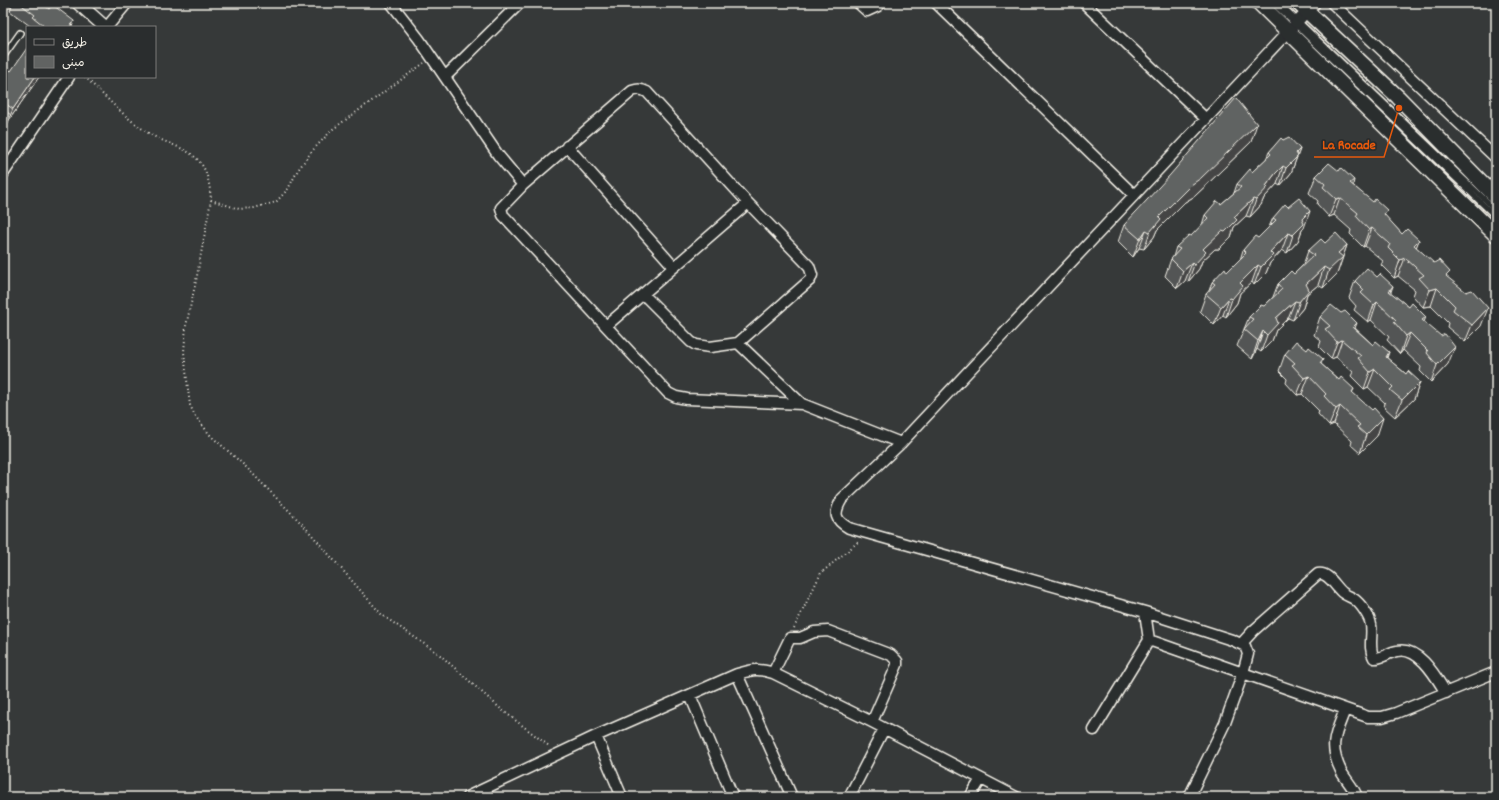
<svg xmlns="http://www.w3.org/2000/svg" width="1499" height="800" font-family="Dekko,'Playpen Sans Arabic',sans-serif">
<rect width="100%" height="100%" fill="#363939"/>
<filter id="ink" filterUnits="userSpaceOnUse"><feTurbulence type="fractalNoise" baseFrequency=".025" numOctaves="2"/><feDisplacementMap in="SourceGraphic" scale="8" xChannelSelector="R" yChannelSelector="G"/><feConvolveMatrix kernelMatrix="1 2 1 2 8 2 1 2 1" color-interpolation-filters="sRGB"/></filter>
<g filter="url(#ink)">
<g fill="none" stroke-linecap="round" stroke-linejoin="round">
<defs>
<path id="service" d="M1273 3 1496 217
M1279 3 1496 210
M3 57 20 33"/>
<path id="minor" d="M391 3 419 39 498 155 523 185
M858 3 867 11 878 6 881 3
M936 3 1134 195
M1084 3 1206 119
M1332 3 1496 158
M107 27 127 3
M445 77 520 3
M567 146 674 267
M3 174 69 77
M643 294 691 342 696 345 710 347 738 343 810 280 812 275 809 266 748 203 647 92C641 89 638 89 632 91L523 185 501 208 503 215 668 393 676 397 687 399 802 404
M606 326 748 203
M738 343 802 404 901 443
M1149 640 1368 717H1382L1396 713 1496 672
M1242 643 1253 631 1318 574C1329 572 1335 587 1343 593 1347 596 1351 597 1354 599 1361 604 1370 617 1371 625 1373 635 1368 648 1374 658 1382 659 1389 652 1397 651 1419 646 1436 677 1446 693
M773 673 790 638H800L814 632 828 631 891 655 897 661V665L872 722
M737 674 792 797
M690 695 733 797
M1345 710C1335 735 1328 746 1342 773 1347 781 1354 788 1357 797
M1094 730 1149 640 1145 612
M596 736 622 797
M467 797 596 736 737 674C752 670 758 668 773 673L872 722 1016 797
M849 797 884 729
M970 797 981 779
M1189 797 1225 723 1243 673 1248 654 1245 646 1232 640 1145 612 849 528C835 520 833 514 842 499L901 443 1315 3"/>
<path id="tertiary" d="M78 3 105 27"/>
<path id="secondary" d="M1259 3 1496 235
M1298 3 1398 97 1496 197"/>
</defs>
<use href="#service" stroke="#f4f1e8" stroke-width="8"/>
<use href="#minor" stroke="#f4f1e8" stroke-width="13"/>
<use href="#tertiary" stroke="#f4f1e8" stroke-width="15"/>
<use href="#secondary" stroke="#f4f1e8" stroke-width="17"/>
<path stroke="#f4f1e8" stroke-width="2" stroke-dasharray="1 3" stroke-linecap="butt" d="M85 77C104 95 125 118 147 132 162 143 185 146 198 160 208 170 210 187 211 200L196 281 186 326 184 352 188 389 190 405 195 416 211 436 245 466 304 526 382 615 439 654 502 710 549 746
M211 200 239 209 254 208 276 202 288 189 298 170 312 151 333 129 424 63
M794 628 821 573 858 542"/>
<use href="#service" stroke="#2a2d2e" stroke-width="5"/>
<use href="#minor" stroke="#2a2d2e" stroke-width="10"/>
<use href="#tertiary" stroke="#2a2d2e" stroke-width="12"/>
<use href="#secondary" stroke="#2a2d2e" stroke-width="14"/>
</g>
<path fill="#535554" stroke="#f4f1e8" d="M10 3H47L46 6 72 27H30V26L10 11 12 5Z
M3 65 11 71 27 77H39L9 120 7 125 3 129Z
M1283 140 1300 149 1291 173 1280 186 1277 184 1264 198 1261 205 1250 217 1246 216 1234 227 1231 237 1219 249H1215L1202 261 1199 269 1188 282 1185 281 1177 288 1165 276 1171 259 1173 257 1176 247 1191 236 1202 225 1205 215 1221 204 1234 193 1237 184 1252 172 1266 159 1269 152Z
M1251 142 1195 196 1185 202 1157 230 1154 237 1144 249 1139 248 1133 257 1118 242 1124 225Z
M1339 171 1354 180 1353 185 1385 216 1402 234 1419 240 1416 247 1448 278 1481 326 1465 342 1447 327 1448 323 1431 306 1423 307 1413 296 1415 290 1398 276 1394 278 1381 265 1383 261 1365 246 1363 247 1350 234 1351 230 1334 215 1329 217 1317 204 1318 201 1309 193 1316 176Z
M1273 218 1304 228 1302 230 1298 241 1287 253 1282 250 1270 263 1266 273 1254 285 1252 282 1240 293 1237 303 1226 317 1223 315 1214 325 1200 311 1206 294 1209 291 1212 282 1227 272 1240 260 1243 250 1258 238 1269 227Z
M1325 243 1347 245 1337 274 1323 288 1318 285 1307 294 1303 308 1293 320 1288 318 1276 330 1272 341 1261 352 1257 349 1252 359 1237 346 1249 317 1264 306 1273 297 1278 284 1294 274 1303 265 1308 251Z
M1355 281 1391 293 1409 307 1426 317 1424 322 1448 364 1431 382 1420 371 1421 367 1403 350 1400 354 1387 340 1389 337 1371 320 1368 322 1354 310 1356 306 1349 298Z
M1341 313 1357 323 1355 328 1373 345 1389 352 1387 358 1406 374 1420 382 1414 399 1395 417 1384 407 1385 403 1368 387 1364 389 1351 376 1353 372 1336 357 1331 359 1319 347 1321 341 1314 335 1320 317Z
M1307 350 1323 359 1321 364 1339 380 1354 389 1352 393 1377 436 1360 453 1351 445 1352 441 1334 424 1329 426 1318 414 1319 411 1302 394 1297 395 1286 383 1287 379 1279 371 1285 354Z"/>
<path fill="#444545" stroke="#f4f1e8" d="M44 3H47L45 8 43 4Z
M74 21 72 27H70Z
M35 77H39L9 120 7 125 3 129V124L10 116 13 109Z
M1257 124 1251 142 1195 196 1185 202 1157 230 1154 237 1144 249 1150 232 1159 217 1191 185Z
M1300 149 1291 173 1280 186 1286 168 1296 153Z
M1283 166 1277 184 1264 198 1261 205 1250 217 1256 200 1266 186 1275 174Z
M1340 198 1334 215 1329 217 1336 199Z
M1253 199 1246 216 1234 227 1231 237 1219 249H1215L1202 261 1199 269 1188 282 1194 265 1203 249 1234 217Z
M1310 211 1304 228 1302 230 1298 241 1287 253 1293 235 1302 219Z
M1372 228 1365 246 1363 247 1369 230Z
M1146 230 1139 248 1133 257 1140 239Z
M1288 233 1282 250 1270 263 1266 273 1254 285 1261 267 1270 252Z
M1419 240 1412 258 1408 263 1414 245Z
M1347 245 1337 274 1323 288 1329 270 1338 253Z
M1405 258 1398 276 1394 278 1400 260Z
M1192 263 1185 281 1177 288 1183 271Z
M1258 265 1252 282 1240 293 1237 303 1226 317 1232 299 1240 283Z
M1324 267 1318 285 1307 294 1303 308 1293 320 1306 284Z
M1393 286 1387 303 1383 309 1389 291Z
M1437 288 1431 306 1423 307 1430 290Z
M1229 298 1223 315 1214 325 1221 307Z
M1295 301 1288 318 1276 330 1272 341 1261 352 1267 335 1276 318Z
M1377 302 1371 320 1368 322 1374 305Z
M1488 308 1481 326 1465 342 1472 325Z
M1263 331 1257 349 1252 359 1258 341Z
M1410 333 1403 350 1400 354 1406 336Z
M1342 340 1336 357 1331 359 1337 342Z
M1455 347 1448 364 1431 382 1437 365Z
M1375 369 1368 387 1364 389 1370 372Z
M1309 376 1302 394 1297 395 1304 378Z
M1420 382 1414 399 1395 417 1402 400Z
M1340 406 1334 424 1329 426 1336 409Z
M1383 418 1377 436 1360 453 1366 435Z"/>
<path fill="#616362" stroke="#f4f1e8" d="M19 3H44L43 4 49 9 53 5 74 21 70 27H42L43 25 33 17 35 15Z
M27 48V77H35L13 109 3 102V65L11 71Z
M1236 98 1257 124 1201 178 1191 185 1159 217 1161 219 1150 232 1146 230 1140 239 1124 225 1170 175Z
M3 109 11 115 3 124Z
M1289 137 1300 149 1296 153 1298 156 1286 168 1283 166 1275 174 1266 186 1268 187 1256 200 1253 199 1234 217 1237 220 1225 232 1222 231 1203 249 1206 252 1194 265 1192 263 1183 271 1171 259 1180 249 1176 247 1189 235 1191 236 1208 218 1205 215 1217 201 1221 204 1241 187 1237 184 1250 169 1252 172 1271 154 1269 152 1281 138 1283 140Z
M1329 163 1339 171 1341 168 1354 180 1350 183 1373 202 1375 199 1387 210 1384 214 1402 234 1407 229 1419 240 1414 245 1434 263 1439 260 1450 272 1446 276 1466 292 1472 290 1488 308 1472 325 1453 310 1455 306 1437 288 1430 290 1419 278 1424 275 1405 258 1400 260 1388 248 1390 244 1372 228 1369 230 1356 216 1358 213 1340 198 1336 199 1323 187 1325 184 1316 176Z
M1299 198 1310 211 1302 219 1304 224 1293 235 1288 233 1270 252 1273 255 1261 267 1258 265 1240 283 1243 286 1232 299 1229 298 1221 307 1206 294 1215 284 1212 282 1225 268 1227 272 1246 253 1243 250 1255 236 1258 238 1276 220 1273 218 1285 204 1288 207Z
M1336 233 1347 245 1338 253 1343 257 1329 270 1324 267 1306 284 1309 290 1299 302 1295 301 1276 318 1278 323 1267 335 1263 331 1258 341 1244 329 1253 319 1249 317 1261 305 1264 306 1282 289 1278 284 1291 271 1294 274 1314 255 1308 251 1321 239 1325 243Z
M1367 268 1377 277 1380 274 1393 286 1389 291 1409 307 1412 303 1426 317 1422 320 1441 336 1445 334 1455 347 1437 365 1427 353 1428 351 1410 333 1406 336 1394 322 1396 320 1377 302 1374 305 1361 293 1364 290 1355 281Z
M1331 305 1341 313 1345 311 1357 323 1353 327 1373 345 1376 341 1389 352 1386 357 1406 374 1408 371 1420 382 1402 400 1390 390 1393 387 1375 369 1370 372 1358 358 1361 356 1342 340 1337 342 1325 329 1330 326 1320 317Z
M1296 341 1307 350 1309 347 1323 359 1320 363 1339 380 1341 377 1354 389 1352 392 1372 410 1374 408 1383 418 1366 435 1357 427 1360 425 1340 406 1336 409 1324 396 1326 394 1309 376 1304 378 1292 365 1295 363 1285 354Z"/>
</g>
<path fill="none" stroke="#e8590c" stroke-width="1.5" d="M1399 108L1384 157H1314"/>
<circle fill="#e8590c" stroke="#2a2d2e" stroke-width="1.5" cx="1399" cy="108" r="4"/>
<g font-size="14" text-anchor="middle" font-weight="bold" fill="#e8590c" stroke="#2a2d2e" stroke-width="3.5" stroke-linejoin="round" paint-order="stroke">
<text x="1349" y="149">La Rocade</text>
</g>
<rect width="1499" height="800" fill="none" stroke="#2a2d2e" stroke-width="16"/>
<rect x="8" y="8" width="1483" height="784" fill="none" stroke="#f4f1e8" stroke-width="1.5" filter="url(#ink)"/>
<rect x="26" y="26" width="130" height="52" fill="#2a2d2e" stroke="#7b7b78"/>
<rect x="34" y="39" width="20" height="6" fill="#2a2d2e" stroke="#7b7b78"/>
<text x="62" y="46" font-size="12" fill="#f4f1e8">طريق</text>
<rect x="34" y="56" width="20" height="12" fill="#616362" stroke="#7b7b78"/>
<text x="62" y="66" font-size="12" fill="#f4f1e8">مبنى</text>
</svg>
